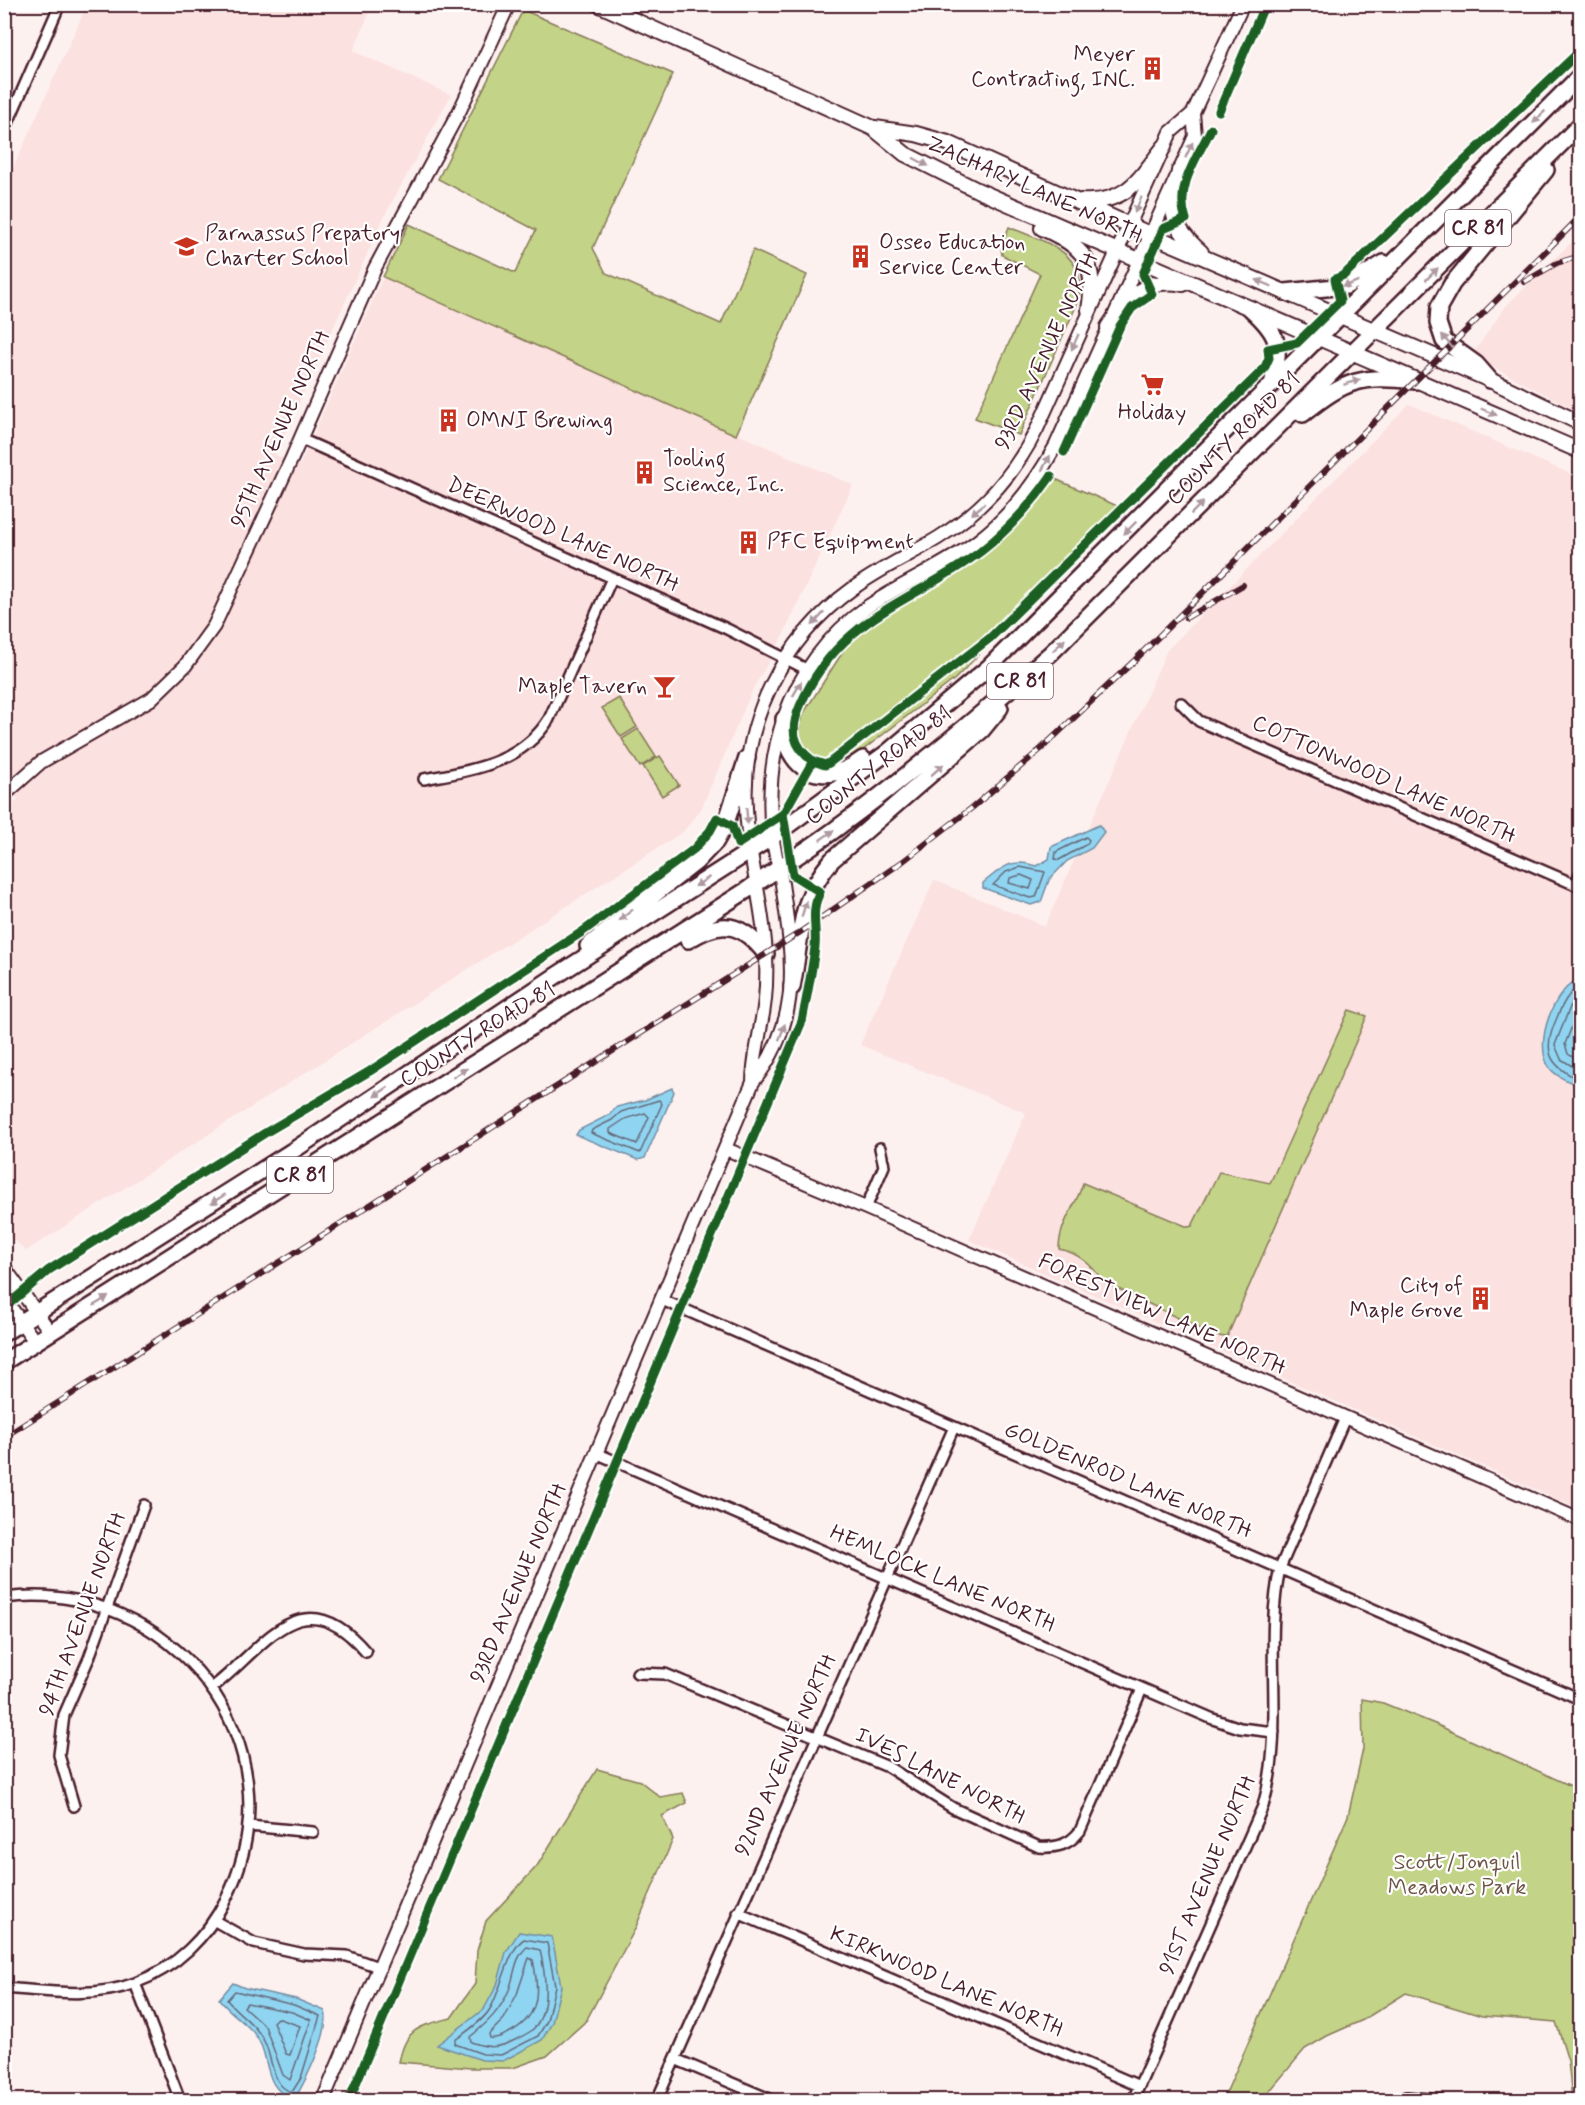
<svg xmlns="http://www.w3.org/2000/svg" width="1585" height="2105" font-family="Mynerve,sans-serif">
<rect width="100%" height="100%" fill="#fdf1f0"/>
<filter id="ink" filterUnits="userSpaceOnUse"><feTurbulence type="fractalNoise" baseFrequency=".0167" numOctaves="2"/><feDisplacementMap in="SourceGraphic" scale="12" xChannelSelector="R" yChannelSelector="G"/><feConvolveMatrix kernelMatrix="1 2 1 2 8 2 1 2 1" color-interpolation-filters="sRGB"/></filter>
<g filter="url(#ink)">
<path fill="#fbe1df" d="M87 5H373L353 51 451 95 385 215 275 455 300 465 383 277 853 485 781 640 753 689 701 809 683 832 26 1251 4 1231V815L18 799 5 789V186Z
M1580 234V412L1471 356 1506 306Z
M1409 404 1580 478V1509L969 1240 1026 1113 860 1045 934 880 1045 926 1167 650Z"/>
<path fill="#c3d387" stroke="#867959" stroke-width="1.5" d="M523 10 673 74 593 248 606 273 721 324 753 250 807 275 736 435 383 277 409 224 515 273 536 230 438 179Z
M1009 227C1046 243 1092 252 1077 304L1019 435 975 418 1040 274 1002 255 1001 247Z
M1053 478 1122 508 955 679 850 760 813 761 799 736 803 714 858 628 929 583 974 559 1027 511Z
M619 698 637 727 621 737 602 708Z
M638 729 656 757 640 767 622 739Z
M660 756 679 785 662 796 643 766Z
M1349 1010 1367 1016 1227 1337 1215 1336 1104 1282C1092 1266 1080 1253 1059 1249 1059 1223 1076 1207 1083 1183L1188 1227 1192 1226 1219 1172 1270 1183Z
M1362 1699 1383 1703 1435 1724 1580 1790V2100H1572L1568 2061 1556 2022 1482 2016 1406 1993 1363 2020 1327 2036 1305 2049 1262 2100H1223L1348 1816 1363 1749Z
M597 1769 640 1781 660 1797 683 1793 687 1803 662 1816 673 1839 635 1929 586 2021 547 2056 513 2068H471L399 2062C406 2027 420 2026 451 2018L475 1984 477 1951 486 1921 537 1866Z"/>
<path fill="#8fd5f1" stroke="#738ca2" stroke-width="1.5" d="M1099 825 1104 832 1092 848 1067 861 1049 880 1041 902 1031 905 983 888V883C1004 866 1011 858 1037 866L1049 859 1051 847Z
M1580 979V1086C1570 1082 1556 1077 1549 1067 1533 1044 1554 987 1580 979Z
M672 1088 674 1092 645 1158 638 1160 576 1135 579 1130 609 1115 617 1107 645 1100Z
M519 1932 552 1937 561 1986 552 2023 542 2040 503 2061 482 2060 437 2045 484 2009 497 1985 506 1952Z
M233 1983 245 1988 296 1999 325 2011C331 2031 305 2082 294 2100 259 2087 273 2054 253 2032 242 2020 229 2012 219 1999Z"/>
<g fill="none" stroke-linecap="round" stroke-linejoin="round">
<path stroke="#66687a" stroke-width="1.5" d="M1086 837 1089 840 1087 844 1059 860 1055 859 1056 852Z
M1020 867 1045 872 1036 897 1030 898 993 885 1006 872Z
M1021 875 1033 880 1030 889 1009 883 1010 878Z
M1580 985C1567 994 1562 1005 1556 1020 1542 1051 1549 1066 1580 1080
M1580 994 1572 1002 1555 1045 1561 1059 1580 1071
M1580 1006 1565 1044 1568 1054 1580 1062
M659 1100 662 1104 640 1153 591 1133 592 1130 612 1120 621 1112Z
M645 1113 649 1117 637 1144 610 1133V1129L625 1119Z
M524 1939 547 1943 555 1986 547 2021 538 2036 501 2055 483 2054 455 2044V2040C466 2032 483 2021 490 2009 501 1991 508 1949 524 1939Z
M527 1947 540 1950C545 1972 552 2013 531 2031 527 2034 520 2037 515 2040 498 2049 488 2048 471 2042L470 2037C487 2023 500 2011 509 1990 515 1975 514 1958 527 1947Z
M529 1958 533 1960C539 1989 541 2015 512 2031 504 2035 499 2039 490 2038L489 2034 504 2019 517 1994Z
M235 1991 294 2005 320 2016 301 2078 292 2092C273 2088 272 2060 266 2045 257 2024 241 2017 227 2000Z
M247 2003 292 2012 311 2020 290 2080 283 2075 265 2026 244 2007Z
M277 2018 300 2026 290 2055 286 2054 273 2022Z"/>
<defs>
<path id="minor" d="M4 132 60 4
M301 439 727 629 808 670
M1181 703 1199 721 1576 885 1580 874
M424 779C472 770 521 764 549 719L612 578
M866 1208 884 1166 880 1148
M660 1299 1580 1699
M596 1453 1213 1719 1240 1728 1274 1732
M4 1598C171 1576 304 1745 226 1899 207 1937 176 1968 135 1983 94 1999 47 1991 4 1988
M637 1673 665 1674 888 1767 953 1808 1039 1847C1057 1848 1069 1845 1080 1831L1142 1689
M213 1687C265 1647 302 1576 366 1652
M74 1806 59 1755 64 1715 89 1658 144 1505
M249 1826 313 1832
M738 1913 1139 2086
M215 1921 254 1943 304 1954 347 1956 381 1968
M135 1983 180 2100
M675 2059 772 2100
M657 2100 954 1427
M1133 2100 1263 1806C1286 1728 1263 1647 1280 1568L1345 1418
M1387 2100 1407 2097 1440 2100"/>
<path id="tertiary" d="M4 795 41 762 151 699 185 666 214 626 292 458 375 268 460 110 509 4
M753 1082C753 1061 758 1045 761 1024 766 1002 767 979 766 956 764 906 748 858 746 808 741 722 783 639 852 589 879 569 910 555 938 538 983 510 1014 475 1037 429L1171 132 1193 113 1243 4
M726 1149 866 1208 1580 1520
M4 1267 51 1333
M4 1298 36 1343
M323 2100 753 1082C803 1020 793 958 782 884 779 867 774 851 772 834 768 795 771 756 784 718 799 674 829 634 867 607 902 583 942 567 976 542 1011 516 1036 482 1056 445L1195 136 1193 113"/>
<path id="secondary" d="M598 4 873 128 905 154 977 190 1580 451
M875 128 916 134 948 143 1149 234 1490 380 1580 423
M1179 171C1178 181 1174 190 1173 199 1170 222 1186 239 1201 252
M1081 201C1127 204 1139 179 1164 147
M1042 228C1086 248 1097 262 1089 310
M1108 327C1128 298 1144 276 1183 284"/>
<path id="trunk" d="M1285 292 1346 286 1384 263
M1251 309C1281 336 1281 346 1272 385
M1490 380 1476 364 1444 341 1438 323 1439 307 1452 284 1546 170
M1303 414C1347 379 1361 375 1416 381
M784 719C785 728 784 739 788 747 803 782 837 779 863 759
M688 940C722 919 741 922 766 954
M588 946 696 862 716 841 726 823 747 758
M792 987C802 937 797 901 832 860L982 730 1000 708
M4 1333 297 1148 554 977 772 837 888 752 988 668 1580 76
M4 1362 747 890C778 868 811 848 841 825 915 771 983 713 1051 653L1580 125"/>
</defs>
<use href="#minor" stroke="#4a1f2b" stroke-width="14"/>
<use href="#tertiary" stroke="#4a1f2b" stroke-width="16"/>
<use href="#secondary" stroke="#4a1f2b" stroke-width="18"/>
<use href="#trunk" stroke="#4a1f2b" stroke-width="20"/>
<use href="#minor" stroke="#fff" stroke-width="9"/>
<use href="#tertiary" stroke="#fff" stroke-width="12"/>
<use href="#secondary" stroke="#fff" stroke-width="14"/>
<use href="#trunk" stroke="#fff" stroke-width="15"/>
<defs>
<path id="rail" d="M1524 282 1557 263 1580 256
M1186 618 1243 585
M4 1437 799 933 902 862 973 807 1041 749 1135 660 1580 217"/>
</defs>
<use href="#rail" stroke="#4a1f2b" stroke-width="6"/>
<use href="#rail" stroke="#fff" stroke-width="4" stroke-dasharray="11" stroke-linecap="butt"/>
<defs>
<path id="cycleway" d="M1219 111 1265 4
M1064 452 1120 326 1132 308 1152 294 1143 274 1163 229 1186 219C1174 188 1198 156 1211 129
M813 761C792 746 790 729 800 706 839 616 910 604 980 552 1008 530 1031 505 1051 476
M4 1308 49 1270 265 1133 370 1071 582 932 694 849 710 831 717 818 732 826 738 844 783 814 813 761 825 765 829 763 990 638 1264 369 1269 358 1268 349 1297 343 1340 301 1335 279 1344 275 1580 51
M349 2100 802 1021C807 996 812 972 815 947 817 927 810 911 820 892L793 875 783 814"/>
</defs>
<use href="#cycleway" stroke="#fff" stroke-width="13"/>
<use href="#cycleway" stroke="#1b5e20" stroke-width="9"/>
</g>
<defs><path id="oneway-solid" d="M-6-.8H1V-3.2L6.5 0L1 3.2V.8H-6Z" transform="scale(1.5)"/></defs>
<g fill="#ae9aa0">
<use href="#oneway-solid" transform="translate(1539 117) rotate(135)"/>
<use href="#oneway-solid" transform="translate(1189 150) rotate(-65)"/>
<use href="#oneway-solid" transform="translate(921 162) rotate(28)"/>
<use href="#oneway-solid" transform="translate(1138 205) rotate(114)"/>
<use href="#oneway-solid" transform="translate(1432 274) rotate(-45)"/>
<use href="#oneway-solid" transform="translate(1264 283) rotate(-157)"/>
<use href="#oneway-solid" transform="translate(1350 284) rotate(160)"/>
<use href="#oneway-solid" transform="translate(1447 341) rotate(-129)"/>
<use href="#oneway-solid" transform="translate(1075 342) rotate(114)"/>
<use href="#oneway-solid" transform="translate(1352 382) rotate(-18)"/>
<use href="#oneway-solid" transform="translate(1489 412) rotate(23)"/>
<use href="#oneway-solid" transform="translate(1046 463) rotate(-61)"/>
<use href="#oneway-solid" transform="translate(1197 508) rotate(-45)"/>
<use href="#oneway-solid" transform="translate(978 509) rotate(139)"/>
<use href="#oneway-solid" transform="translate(1130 528) rotate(135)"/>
<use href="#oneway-solid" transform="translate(818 619) rotate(133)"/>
<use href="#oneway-solid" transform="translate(1059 645) rotate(-44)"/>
<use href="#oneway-solid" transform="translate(797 689) rotate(-60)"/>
<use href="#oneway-solid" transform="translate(937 770) rotate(-42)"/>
<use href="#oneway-solid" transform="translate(747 816) rotate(85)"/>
<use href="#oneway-solid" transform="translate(827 835) rotate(-35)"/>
<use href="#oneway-solid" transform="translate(702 882) rotate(147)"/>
<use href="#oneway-solid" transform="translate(804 909) rotate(-74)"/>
<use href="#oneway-solid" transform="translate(626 915) rotate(141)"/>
<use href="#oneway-solid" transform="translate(782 1032) rotate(-70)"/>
<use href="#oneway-solid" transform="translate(460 1073) rotate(-32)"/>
<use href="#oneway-solid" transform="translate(381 1092) rotate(146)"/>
<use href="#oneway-solid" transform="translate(218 1199) rotate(148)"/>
<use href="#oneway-solid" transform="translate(101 1301) rotate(-32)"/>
</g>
</g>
<defs>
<symbol id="building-bare" viewBox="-9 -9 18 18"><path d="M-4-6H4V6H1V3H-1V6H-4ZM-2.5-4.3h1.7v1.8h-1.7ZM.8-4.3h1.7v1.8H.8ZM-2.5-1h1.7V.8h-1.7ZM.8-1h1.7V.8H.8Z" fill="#c8321e" stroke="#fff" stroke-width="2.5" paint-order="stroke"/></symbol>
<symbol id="school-bare" viewBox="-9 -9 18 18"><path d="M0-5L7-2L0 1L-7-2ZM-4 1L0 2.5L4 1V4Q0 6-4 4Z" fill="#c8321e" stroke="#fff" stroke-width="2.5" paint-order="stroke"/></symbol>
<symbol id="supermarket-bare" viewBox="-9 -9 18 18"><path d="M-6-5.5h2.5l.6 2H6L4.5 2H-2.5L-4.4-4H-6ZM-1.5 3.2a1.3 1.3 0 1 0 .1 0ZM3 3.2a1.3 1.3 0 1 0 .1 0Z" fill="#c8321e" stroke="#fff" stroke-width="2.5" paint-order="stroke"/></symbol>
<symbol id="bar-bare" viewBox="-9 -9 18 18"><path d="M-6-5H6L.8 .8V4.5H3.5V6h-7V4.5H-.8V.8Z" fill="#c8321e" stroke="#fff" stroke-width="2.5" paint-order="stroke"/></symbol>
</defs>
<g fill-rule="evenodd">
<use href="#building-bare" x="1136" y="52" width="33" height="33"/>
<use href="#school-bare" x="170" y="230" width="33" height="33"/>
<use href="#building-bare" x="844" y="240" width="33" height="33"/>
<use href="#supermarket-bare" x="1136" y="368" width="33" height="33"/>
<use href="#building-bare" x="432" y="404" width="33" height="33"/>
<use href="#building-bare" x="628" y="456" width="33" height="33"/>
<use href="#building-bare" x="732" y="526" width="33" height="33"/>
<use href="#bar-bare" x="648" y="670" width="33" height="33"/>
<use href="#building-bare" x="1464" y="1282" width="33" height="33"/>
</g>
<g text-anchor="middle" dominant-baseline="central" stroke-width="4.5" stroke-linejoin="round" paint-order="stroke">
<g fill="#fff" stroke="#80626b" stroke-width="1.5">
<rect x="1445" y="210" width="66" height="36" rx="4.5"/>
<rect x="987" y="663" width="66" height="36" rx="4.5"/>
<rect x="267" y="1157" width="66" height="36" rx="4.5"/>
</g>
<g font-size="21" font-weight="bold" fill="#4a1f2b">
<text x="1478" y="228">CR 81</text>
<text x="1020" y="681">CR 81</text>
<text x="300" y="1175">CR 81</text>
</g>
<g font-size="22" fill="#4a1f2b" stroke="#fff" text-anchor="start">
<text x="1135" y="55" text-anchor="end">Meyer<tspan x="1135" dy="25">Contracting, INC.</tspan></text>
<text x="205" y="234">Parnassus Prepatory<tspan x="205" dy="25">Charter School</tspan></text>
<text x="879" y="243">Osseo Education<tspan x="879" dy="25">Service Center</tspan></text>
<text x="1152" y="413" text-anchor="middle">Holiday</text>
<text x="466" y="421">OMNI Brewing</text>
<text x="663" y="460">Tooling<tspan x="663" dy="25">Science, Inc.</tspan></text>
<text x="767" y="542">PFC Equipment</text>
<text x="647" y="687" text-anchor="end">Maple Tavern</text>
<text x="1463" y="1286" text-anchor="end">City of<tspan x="1463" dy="25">Maple Grove</tspan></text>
</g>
<g font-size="22" fill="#4a1f2b" stroke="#fff">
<text transform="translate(1034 190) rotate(24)">ZACHARY LANE NORTH</text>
<text transform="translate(1047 351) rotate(-65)">93RD AVENUE NORTH</text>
<text transform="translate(281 429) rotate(-66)">95TH AVENUE NORTH</text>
<text transform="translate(1234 439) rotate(-45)">COUNTY ROAD 81</text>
<text transform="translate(563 535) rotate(24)">DEERWOOD LANE NORTH</text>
<text transform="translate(879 766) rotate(-38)">COUNTY ROAD 81</text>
<text transform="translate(1384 780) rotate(24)">COTTONWOOD LANE NORTH</text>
<text transform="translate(478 1035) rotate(-32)">COUNTY ROAD 81</text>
<text transform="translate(1162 1315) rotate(24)">FORESTVIEW LANE NORTH</text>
<text transform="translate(1128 1481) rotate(23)">GOLDENROD LANE NORTH</text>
<text transform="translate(942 1579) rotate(23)">HEMLOCK LANE NORTH</text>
<text transform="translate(519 1583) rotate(-67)">93RD AVENUE NORTH</text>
<text transform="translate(83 1614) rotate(-70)">94TH AVENUE NORTH</text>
<text transform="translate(786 1755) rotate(-66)">92ND AVENUE NORTH</text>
<text transform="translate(940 1776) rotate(27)">IVES LANE NORTH</text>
<text transform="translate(1208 1875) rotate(-67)">91ST AVENUE NORTH</text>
<text transform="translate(946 1982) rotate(23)">KIRKWOOD LANE NORTH</text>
</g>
<g font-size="22" fill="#6e5547" stroke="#fff">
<text x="1457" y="1863">Scott/Jonquil<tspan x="1457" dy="25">Meadows Park</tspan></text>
</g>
</g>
<rect width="1585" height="2105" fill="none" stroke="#fff" stroke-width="24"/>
<rect x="12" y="12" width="1561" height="2081" fill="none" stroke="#4a1f2b" stroke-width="2" filter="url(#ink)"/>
</svg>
